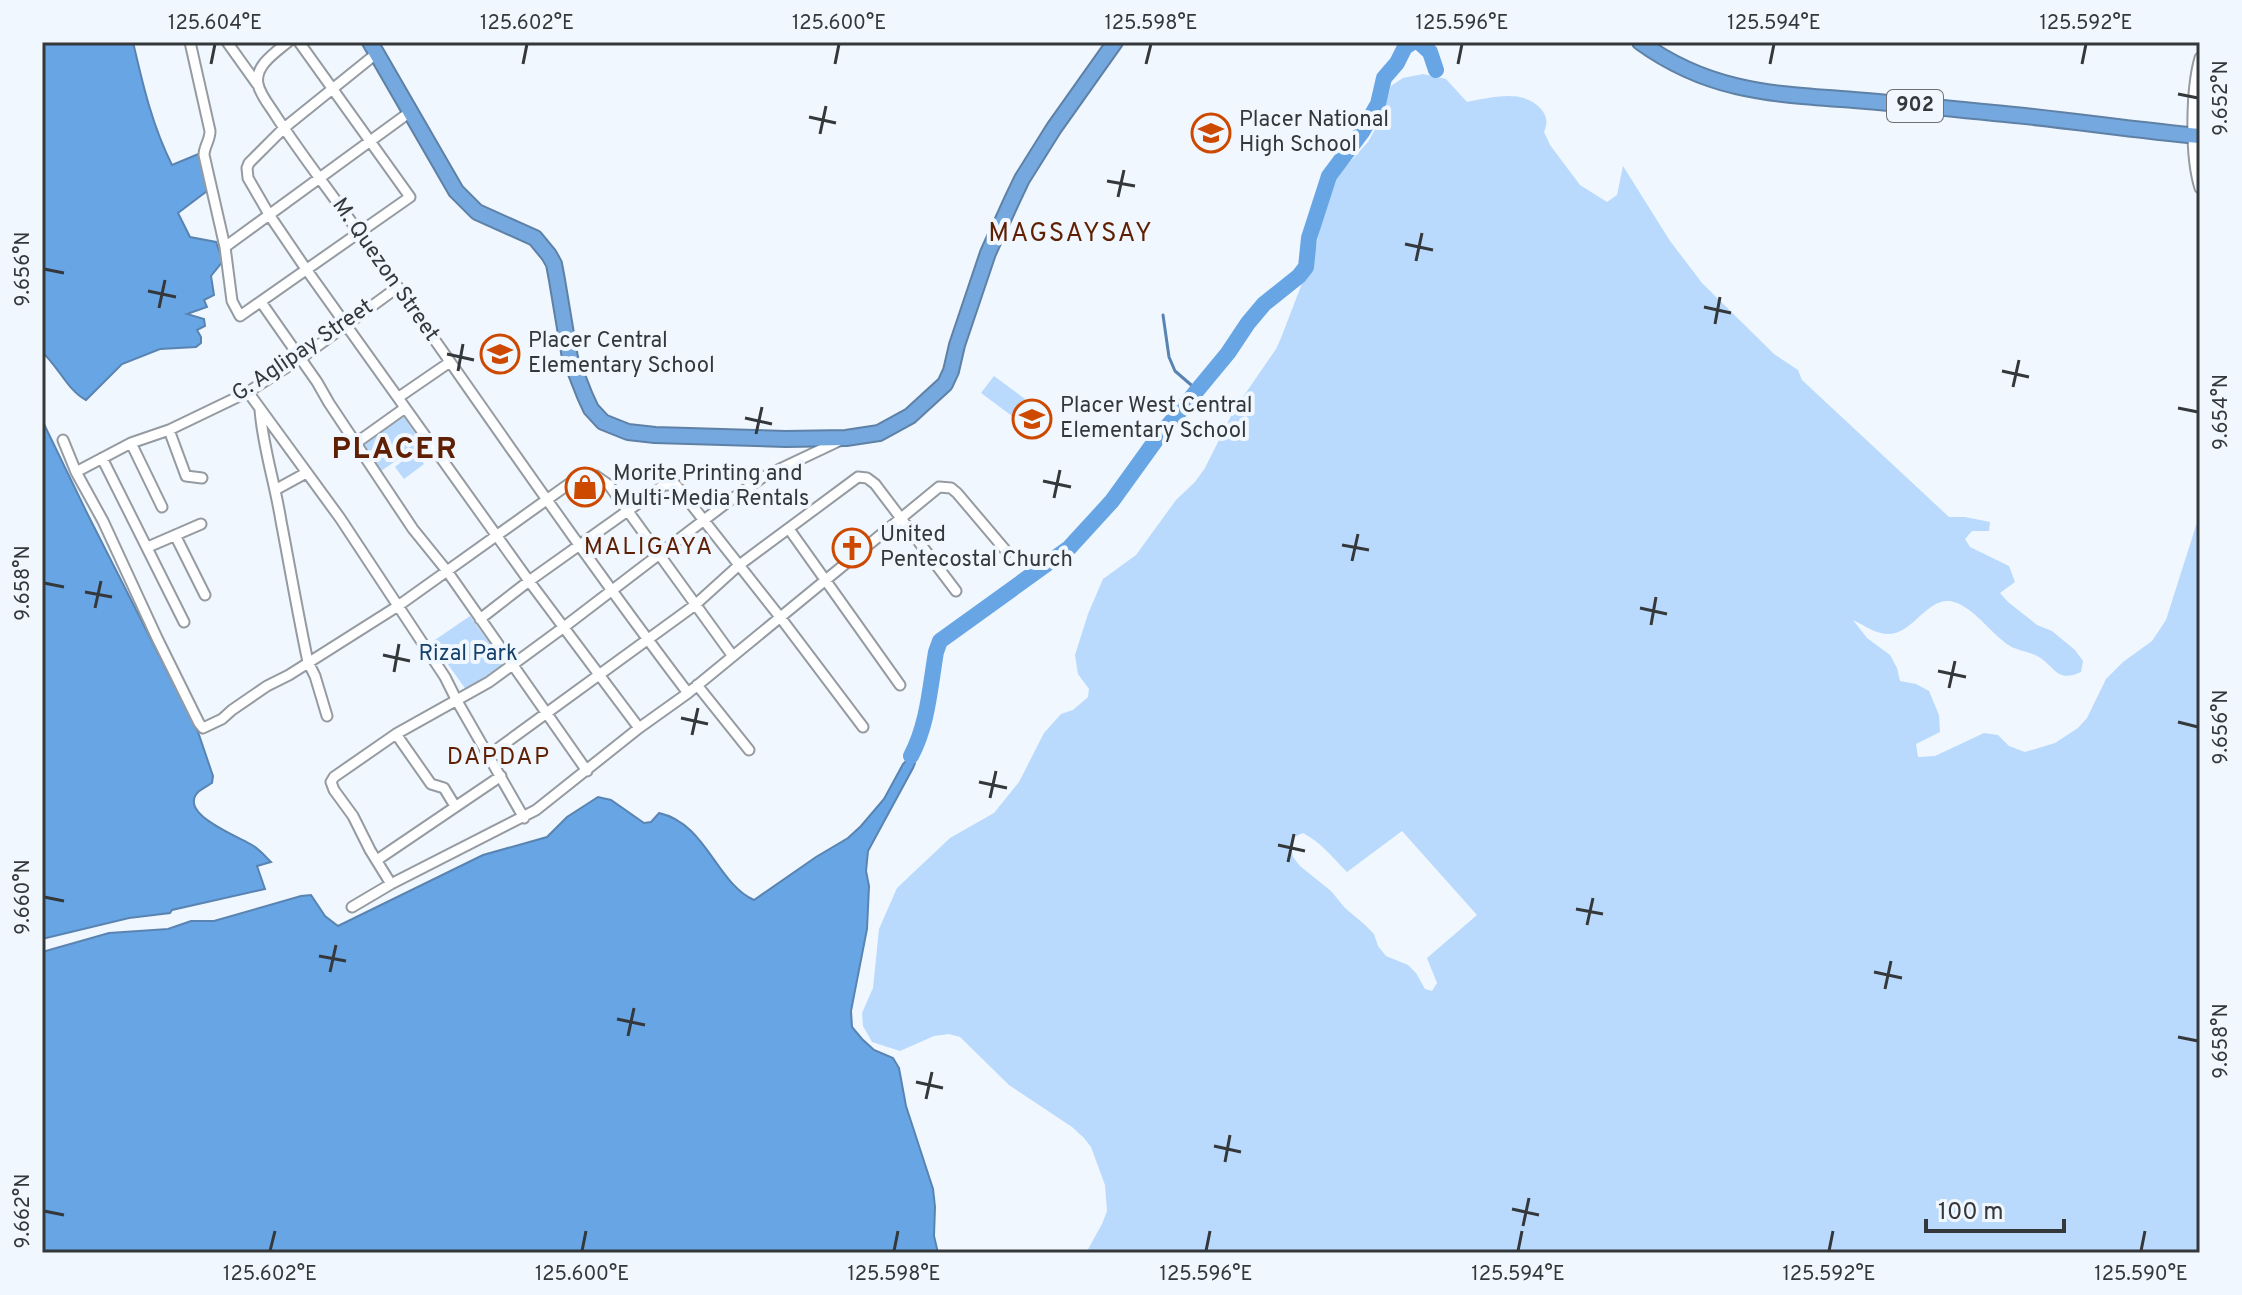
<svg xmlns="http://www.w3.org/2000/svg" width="2242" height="1295" font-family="Overpass,sans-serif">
<rect width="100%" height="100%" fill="#f0f7fe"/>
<path fill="#b9dafd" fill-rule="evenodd" d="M1423 74 1446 79 1467 102C1490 98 1523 88 1541 109 1547 116 1548 123 1544 132L1550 145 1580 185 1607 202 1617 195 1623 166 1670 241 1702 283 1774 354 1798 370 1802 380 1949 517H1965L1990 522 1989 531H1972L1965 539 1970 547 2009 566 2015 582 2000 593 2008 602 2037 625 2052 631 2075 650 2083 661 2081 672C2057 683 2056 668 2039 657 2031 652 2019 651 2010 646 1991 634 1978 612 1957 603 1927 590 1912 642 1881 633 1871 631 1862 624 1853 620L1867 638 1890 655 1897 668 1900 681 1916 684 1929 691 1939 715 1940 732 1916 744 1918 757 1935 756 1984 733 1998 735 2009 746 2025 752 2055 743 2078 728 2087 718 2106 679 2123 662 2152 641 2166 620 2200 513V1253H1086L1102 1224 1107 1211 1105 1185 1091 1147 1084 1138 1072 1127 1009 1085 960 1037 949 1034 934 1036 900 1051 872 1042 863 1026 862 1013 873 988 879 929 897 888 950 838 994 813 1019 782 1044 733 1061 714 1073 710 1088 697 1089 689 1078 674 1075 655 1088 614 1103 579 1136 555 1176 500 1195 482 1205 468 1234 410 1276 349 1281 338 1316 247 1328 190 1338 175 1368 142 1382 117 1391 86 1403 78ZM1402 831 1477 915 1427 958 1437 983 1432 991 1425 989 1416 973 1408 965 1386 956 1378 946 1374 934 1364 924 1345 908 1331 891 1300 866 1293 857 1291 846 1292 838 1303 833C1322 843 1332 857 1347 872Z
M994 376 1025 399 1012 416 981 393Z
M403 416 422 443 381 471 362 443Z
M415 451 424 464 404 479 395 467Z
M470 616 505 665 467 691 432 642Z"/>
<path fill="#68a5e4" stroke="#5984b1" stroke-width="2" d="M42 42H133C143 85 152 125 172 165L201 153 207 191 178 213 190 237 216 242 223 261 211 276 214 295 204 300 207 307 187 314 204 319 205 326 197 330 201 337V343L196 347 160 349 122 364 86 400C68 391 58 366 42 352Z
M42 420 88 515 198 732 213 776 212 783C206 787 195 791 194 800 191 818 238 837 252 845 259 849 265 856 271 862L257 866 265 889 172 910 170 913 129 918 42 939Z
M911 756 915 763 913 768 868 851 866 871 869 886 867 929 851 1011 852 1027 862 1039 874 1050 893 1058 899 1068 906 1106 933 1189 935 1207 934 1236 938 1253H42V952L109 933 168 929 191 921H214L301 896 311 895 325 916 338 926 483 855 547 837 567 817 598 797 611 800 644 823 651 822 659 813C706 823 717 884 754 900L816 857 848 838 861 826 884 799 903 764Z"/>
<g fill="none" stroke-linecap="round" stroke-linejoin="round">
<path stroke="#5984b1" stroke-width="3" d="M1163 315 1169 357 1175 371 1197 390"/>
<path stroke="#68a5e4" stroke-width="16" d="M1419 42 1430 52 1436 70
M911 756C928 724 930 687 936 652L940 641 1069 548 1112 501 1156 440 1228 353 1248 323 1264 304 1299 276 1306 267 1309 238 1329 176 1362 132 1378 104 1384 78 1397 63 1405 47 1413 42"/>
<defs>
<path id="minor" d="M190 42 210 131C210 141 204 146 204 155L225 247 232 301 240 316 410 197 299 42
M227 42 257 84
M288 42C276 52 254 66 258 84 260 95 270 106 276 116 302 156 332 194 360 234 469 387 574 543 688 693
M377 53 284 128 249 163 247 168 248 178 270 216 306 269 529 581 639 728
M2200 58C2191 89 2190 157 2200 188
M225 247 410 112
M261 302 317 382 329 403 413 529 447 571 587 771
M248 392 340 518 445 677 457 701 524 818
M399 397 450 362
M260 410C263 448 275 483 281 521 290 568 298 615 308 662L315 676 327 716
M169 430 186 476 202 478
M63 440 76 472 103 521 157 638 199 723 203 728 222 719 232 710 267 686 289 675 398 606 580 476H596L609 485 732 655
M131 443 162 507
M356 443 405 408
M102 458 184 622
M76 472 131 443 169 430 248 392 301 358 398 287
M275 490 306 473
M789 529 900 685
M175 535 205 595
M148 547 201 524
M480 619 529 581 664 485H676L780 617 863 727
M697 685 749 750
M396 734 431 784 444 788 455 806
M489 755 695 605 738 566 858 477 867 478 875 484 956 591
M377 860 501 776
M391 884 370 850 353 816 334 790 331 782 334 777 396 734 489 682 564 627 725 504 763 477 839 441
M352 907 391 884 536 810 639 728 688 693 939 487 951 488 957 493 1007 552"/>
<path id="highway" d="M370 42 456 191 477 212 535 238 549 255 554 264 557 280 570 358 585 396 591 409 603 422 628 432 655 435 786 439 846 438 879 433 910 416 945 384 951 371 957 345 988 253 1012 200 1022 179 1054 128 1115 42
M1640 42C1709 92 1772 94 1854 100 1901 104 1947 108 1994 113 2063 119 2131 130 2200 136"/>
</defs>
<use href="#minor" stroke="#959ba1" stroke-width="13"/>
<use href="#highway" stroke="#5e81a5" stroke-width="18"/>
<use href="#minor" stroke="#fff" stroke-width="9"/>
<use href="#highway" stroke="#74a8df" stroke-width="14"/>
</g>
<path fill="none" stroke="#35383a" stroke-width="3" d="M211 64 215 44M523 64 527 44M835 64 839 44M1146 64 1151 44M1458 64 1462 44M1770 64 1774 44M2082 64 2086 44M2178 94 2198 98M809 117 836 123M820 134 826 106M1107 181 1135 186M1118 197 1124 170M1405 244 1433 250M1416 261 1422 233M44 269 64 273M148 291 176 297M1704 307 1731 313M159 308 165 280M1715 324 1720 297M447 354 474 360M458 371 463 344M2002 371 2029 377M2013 387 2019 360M2178 408 2198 412M745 418 772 424M756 434 762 407M1043 481 1071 487M1054 498 1060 470M1342 545 1369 550M1352 561 1358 534M44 583 64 587M85 592 112 597M95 608 101 581M1640 608 1667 614M1651 625 1656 597M383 655 410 661M1938 671 1966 677M394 672 399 644M1949 688 1955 661M681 718 708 724M2178 722 2198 727M692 735 698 708M979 782 1007 788M990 798 996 771M1278 845 1305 851M1288 862 1294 834M44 897 64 901M1576 909 1603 914M1587 925 1593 898M319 956 346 961M330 972 336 945M1874 972 1902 978M1885 989 1891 961M617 1019 645 1025M628 1036 634 1008M2178 1037 2198 1041M916 1082 943 1088M926 1099 932 1072M1214 1146 1241 1152M1225 1162 1230 1135M1512 1209 1539 1215M44 1211 64 1215M1523 1226 1529 1198M270 1251 275 1231M582 1251 586 1231M894 1251 898 1231M1206 1251 1210 1231M1518 1251 1522 1231M1829 1251 1833 1231M2141 1251 2145 1231"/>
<defs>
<symbol id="school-ring" viewBox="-11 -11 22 22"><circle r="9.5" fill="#f0f7fe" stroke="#ce4900" stroke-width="1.5"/><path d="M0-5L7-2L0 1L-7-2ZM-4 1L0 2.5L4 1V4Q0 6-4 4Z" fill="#ce4900"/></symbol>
<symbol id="shop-ring" viewBox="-11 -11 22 22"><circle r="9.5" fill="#f0f7fe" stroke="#ce4900" stroke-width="1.5"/><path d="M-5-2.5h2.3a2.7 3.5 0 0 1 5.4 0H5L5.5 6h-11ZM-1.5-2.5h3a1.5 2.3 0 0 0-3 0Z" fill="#ce4900"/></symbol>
<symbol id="church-ring" viewBox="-11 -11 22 22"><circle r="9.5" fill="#f0f7fe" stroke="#ce4900" stroke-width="1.5"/><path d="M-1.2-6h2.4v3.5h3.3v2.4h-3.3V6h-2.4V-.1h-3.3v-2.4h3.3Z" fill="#ce4900"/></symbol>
</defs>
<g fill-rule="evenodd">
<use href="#school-ring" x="1189" y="111" width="44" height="44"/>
<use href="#school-ring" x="478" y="332" width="44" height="44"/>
<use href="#school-ring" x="1010" y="397" width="44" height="44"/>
<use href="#shop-ring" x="563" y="465" width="44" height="44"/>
<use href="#church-ring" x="830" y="526" width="44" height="44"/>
</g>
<g text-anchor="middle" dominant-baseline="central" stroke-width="8" stroke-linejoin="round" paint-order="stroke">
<rect fill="#f0f7fe" stroke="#6d7175" stroke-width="2" x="1887" y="90" width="56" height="32" rx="6"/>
<g font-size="20" font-weight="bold" fill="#35383a">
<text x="1915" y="106">902</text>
</g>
<g font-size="22" fill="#35383a" stroke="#f0f7fe" text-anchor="start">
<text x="1239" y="120">Placer National<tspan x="1239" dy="25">High School</tspan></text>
<text x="528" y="341">Placer Central<tspan x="528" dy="25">Elementary School</tspan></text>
<text x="1060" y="406">Placer West Central<tspan x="1060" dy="25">Elementary School</tspan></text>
<text x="613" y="474">Morite Printing and<tspan x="613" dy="25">Multi-Media Rentals</tspan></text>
<text x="880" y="535">United<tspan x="880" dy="25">Pentecostal Church</tspan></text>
</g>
<g font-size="22" fill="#35383a" stroke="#f0f7fe">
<text transform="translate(385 270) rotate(55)">M. Quezon Street</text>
<text transform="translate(303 351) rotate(-34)">G. Aglipay Street</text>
</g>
<g font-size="22" fill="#15406a" stroke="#f0f7fe">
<text x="468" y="654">Rizal Park</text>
</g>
<g font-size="24" letter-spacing="2" fill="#5f1f03" stroke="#f0f7fe">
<text x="649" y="548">MALIGAYA</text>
<text x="499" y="758">DAPDAP</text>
</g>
<g font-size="26" letter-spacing="2" fill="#5f1f03" stroke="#f0f7fe">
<text x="1071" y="234">MAGSAYSAY</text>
</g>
<g font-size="30" font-weight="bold" letter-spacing="2" fill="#5f1f03" stroke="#f0f7fe">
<text x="395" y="450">PLACER</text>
</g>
</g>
<rect width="2242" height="1295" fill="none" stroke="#f0f7fe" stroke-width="88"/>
<path d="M1926 1219v12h138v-12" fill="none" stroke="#35383a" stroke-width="4"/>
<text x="1938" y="1219" font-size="24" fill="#35383a" stroke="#f0f7fe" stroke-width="6" paint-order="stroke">100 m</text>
<rect x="44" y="44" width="2154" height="1207" fill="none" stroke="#35383a" stroke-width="3"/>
<g font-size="20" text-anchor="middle" fill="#35383a">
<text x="215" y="29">125.604°E</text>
<text x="527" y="29">125.602°E</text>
<text x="839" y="29">125.600°E</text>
<text x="1151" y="29">125.598°E</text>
<text x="1462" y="29">125.596°E</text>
<text x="1774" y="29">125.594°E</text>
<text x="2086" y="29">125.592°E</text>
<text transform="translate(2220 98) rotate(-90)" y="7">9.652°N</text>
<text transform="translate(22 269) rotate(-90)" y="7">9.656°N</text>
<text transform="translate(2220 412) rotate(-90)" y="7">9.654°N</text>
<text transform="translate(22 583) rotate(-90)" y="7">9.658°N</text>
<text transform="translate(2220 727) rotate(-90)" y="7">9.656°N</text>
<text transform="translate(22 897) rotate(-90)" y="7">9.660°N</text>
<text transform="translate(2220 1041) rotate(-90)" y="7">9.658°N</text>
<text transform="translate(22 1211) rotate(-90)" y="7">9.662°N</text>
<text x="270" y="1280">125.602°E</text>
<text x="582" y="1280">125.600°E</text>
<text x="894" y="1280">125.598°E</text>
<text x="1206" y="1280">125.596°E</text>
<text x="1518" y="1280">125.594°E</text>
<text x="1829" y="1280">125.592°E</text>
<text x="2141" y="1280">125.590°E</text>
</g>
</svg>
